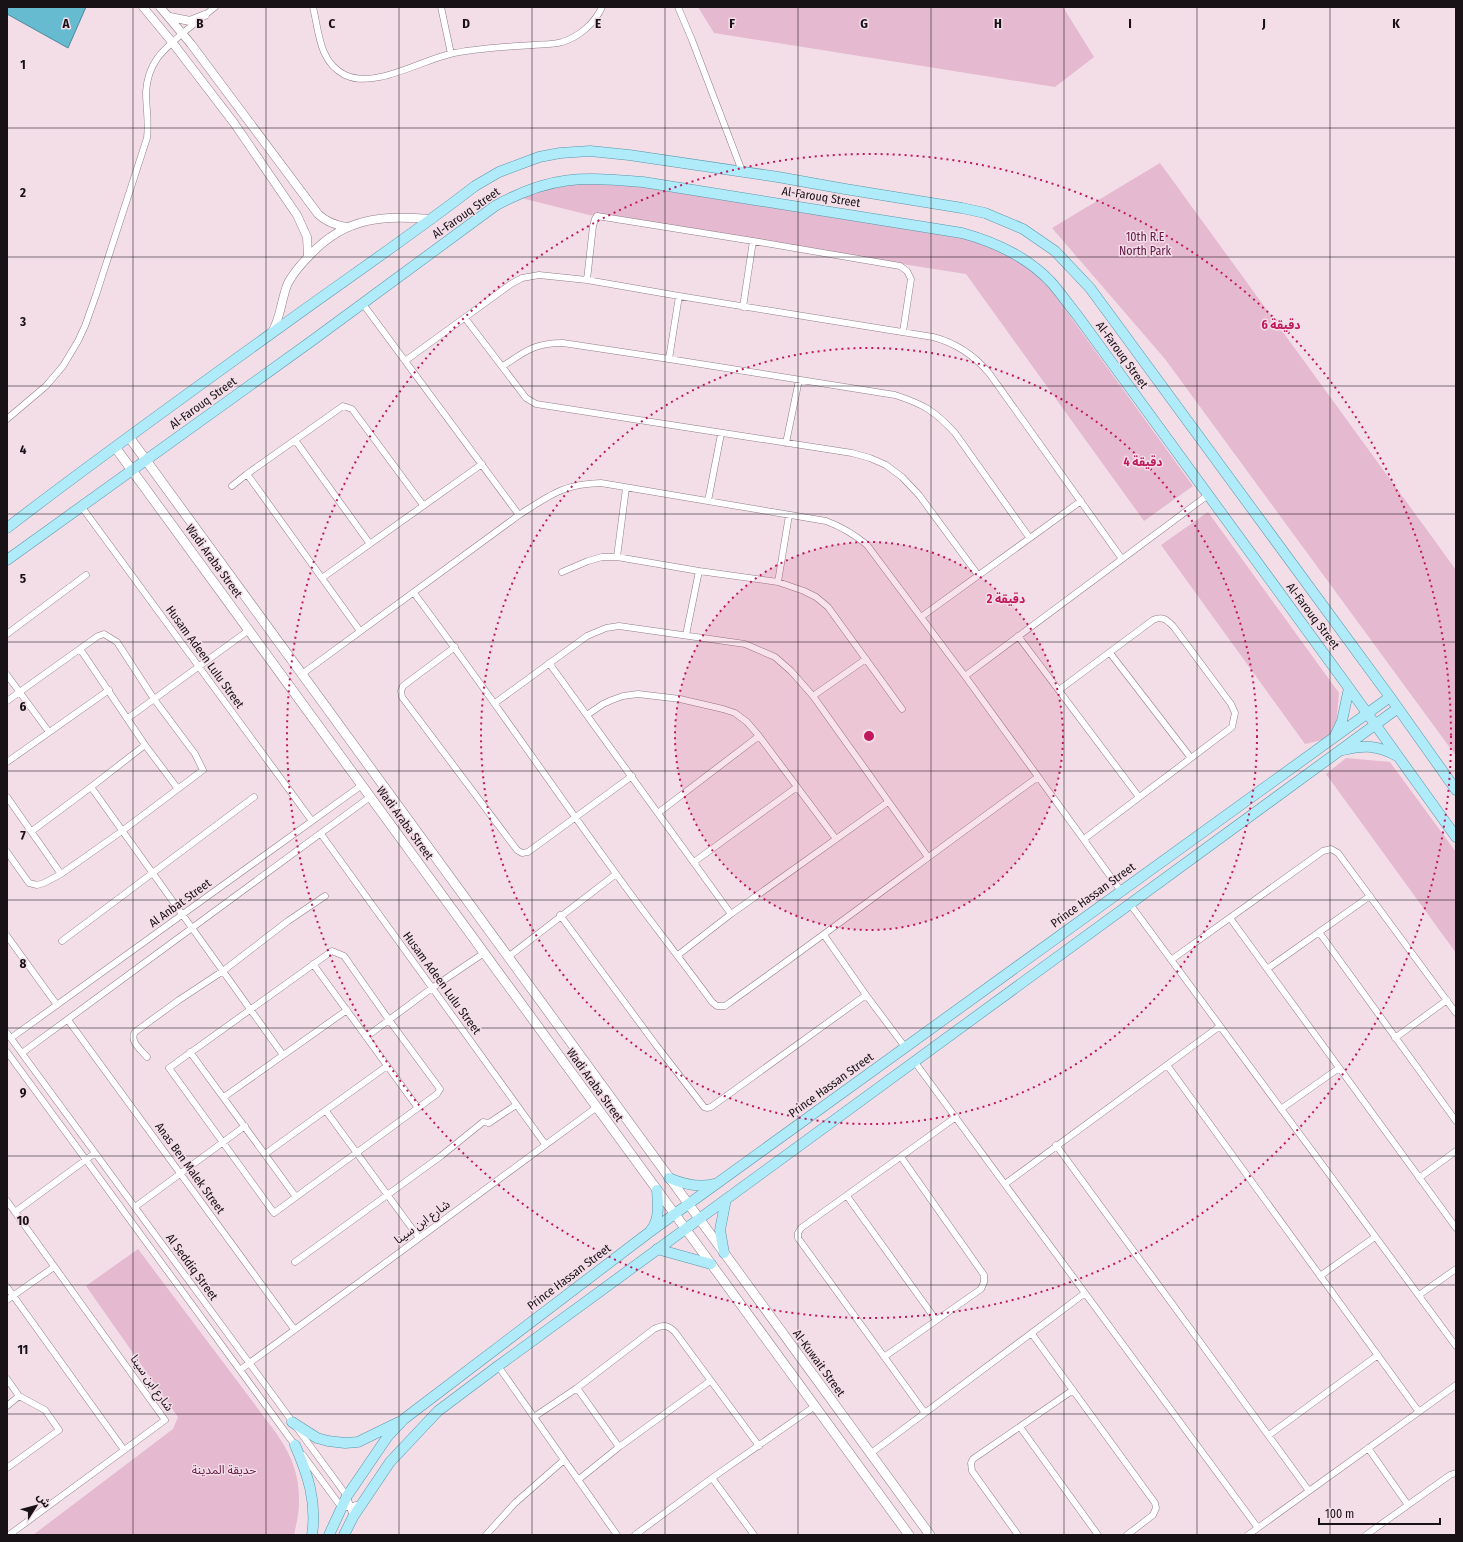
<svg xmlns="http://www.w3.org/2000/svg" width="1463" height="1542" font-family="'Fira Sans Condensed','Noto Sans Arabic',sans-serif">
<rect width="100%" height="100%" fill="#f3dee8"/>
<path fill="#e5b9cf" d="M698 7H1063L1094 57 1055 87 714 33Z
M1160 163 1456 570V756L1165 359 1052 228Z
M593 178 986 240 1033 271 1049 287 1193 486 1144 521 966 274 589 215 517 197 518 194Z
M1208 512 1339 693 1335 737 1305 744 1161 545Z
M1346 758 1390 762 1456 852V953L1326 774Z
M138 1249 274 1430C291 1454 300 1474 299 1504 299 1514 296 1525 294 1535H33L173 1429 178 1417 86 1286Z"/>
<path fill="#66bbd1" stroke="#4f8899" d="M7 7H86L68 48 7 14Z"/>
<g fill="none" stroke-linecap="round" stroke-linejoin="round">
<defs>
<path id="minor" d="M313 7C319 32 319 62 345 75 374 89 420 61 450 54 476 48 505 47 532 45 541 44 553 45 562 42 579 37 595 23 602 7
M441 7 451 54
M678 7 692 40 742 171
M587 280 593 226 595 219 597 216 753 241 900 266 907 271 911 279 903 332
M363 304 519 515
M743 307 753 241
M465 318 526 398 536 404 852 453 870 458 886 465 902 477 919 495 978 575
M669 359 679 296
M405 361 511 284 522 278 539 275 587 280 679 296 933 337C956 343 973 354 989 373L1122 559
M503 366C526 351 534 343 563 343L669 359 895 395C923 404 935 411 955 433L1029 537
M7 419 46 386 63 366 78 341 85 326 96 295 147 138C149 122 146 107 146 92 148 62 163 50 184 32 194 24 205 15 215 7
M295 440 370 544
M786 443 799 380
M247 474 360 631
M232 486 247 474 343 406 352 409 423 505
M708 501 721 434
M81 506 312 821
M617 557 626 488
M562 572 588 561 602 557H617L699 571 778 582 804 591 816 597 828 607 902 709
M322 578 482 464
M778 582 789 515
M414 593C483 685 547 779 614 871 646 916 680 958 712 1002L717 1006H725C830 931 933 853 1038 777
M921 617 1081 501
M7 634 86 575
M686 635 699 571
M1018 636 1139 797
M455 647 403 686 401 691 402 697 517 850 522 853 528 852 632 776
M80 649 145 745 178 789
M1110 653 1191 758
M549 663 731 914
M302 674 519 515C550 495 563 484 601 483L826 521C842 527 854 534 867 545L965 676 1121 891
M7 675 49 732
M965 676 1208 495
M1059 690 1153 620C1162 616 1166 619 1173 626L1231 704 1235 713 1232 727 1084 839
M813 696 866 659
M7 701 98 636 104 634 117 642 154 699 195 754 203 770 122 831 61 874 44 883 37 885 29 883 7 852
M495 703 587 636 606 628 619 626 745 644 775 657 791 671 813 696 928 857
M587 715 603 704 612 700 623 696 638 694 680 699 723 709 735 713 747 722 759 736 836 839
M128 718 249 630
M7 762 109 690
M91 787 283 1055
M7 797 61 874
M658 813 759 736
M32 831 91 787 145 745
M321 834 545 1144
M694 862 797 787
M1130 904 1456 1346
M560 915 656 1045 704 1107 707 1108 711 1107 866 995
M1230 918 1456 1228
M1319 932 1456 1121
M824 935 866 995 905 1047
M7 936 57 1005
M62 941 254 797
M332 951 344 956 389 1020 440 1089 437 1094 274 1213 169 1068Z
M678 955 731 914 888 802
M508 957 616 874
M1171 960 1323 851 1331 849 1338 853 1456 1013
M313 964 418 1108
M1267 969 1370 896
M68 1020 294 1329
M7 1033 347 1496 353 1517
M366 1037 432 988 484 953
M11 1038 362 785
M1395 1038 1447 1000
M7 1052 297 1448
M190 1052 296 1197
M22 1053 370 797
M147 1057C141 1050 129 1041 135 1032L179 1000 223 971 288 921 325 896
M914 1061 1258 1528
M1167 1065 1419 1412
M224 1097 347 1010
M1281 1109 1339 1068
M326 1111 419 1238
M1056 1145 1309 1491
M265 1154 387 1066
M1419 1178 1456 1151
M1005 1184 1220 1026
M847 1196 936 1320
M7 1201 165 1420 9 1535
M135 1207 245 1126
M15 1212 95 1153
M295 1262 441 1156 483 1122 489 1123 516 1105
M1320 1276 1375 1237
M7 1287 124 1450
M1419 1295 1456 1269
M7 1300 54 1267
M1032 1334 1155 1503 1156 1508 1153 1515 1127 1535
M884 1357 981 1289 984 1282V1275L901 1157
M498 1366 617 1535
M240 1370 597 1107
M7 1379 19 1396 45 1410 59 1430 7 1468
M577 1388 619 1447 710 1381
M7 1406 19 1396
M925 1413 798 1238V1233L801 1228 956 1117
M534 1417 577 1388 654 1329C663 1324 668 1325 675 1332L759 1446
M1020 1427 1098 1535
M1269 1435 1378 1355
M1368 1448 1408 1505
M870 1454 1085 1293
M303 1455 342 1508 362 1504
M712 1478 754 1535
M578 1480 619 1447
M486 1535 515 1503 564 1460
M635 1535 712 1478 815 1406
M1018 1535 972 1471 971 1463 973 1459 1073 1390
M1248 1535 1456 1385
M1366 1535 1450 1475 1456 1473"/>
<path id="tertiary" d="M143 7 172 42 234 123 297 215 307 237 308 256
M160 7 191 44 318 214C326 222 335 225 346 227
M170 17 190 21 205 15
M272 332C281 318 281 299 288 283 294 272 302 263 311 254 347 216 383 216 432 219"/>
<path id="secondary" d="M129 437 930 1535
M115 447 909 1535"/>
<path id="primary" d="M7 528C94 461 183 397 272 333 339 284 409 237 475 186L499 172 539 157 560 153 590 151 629 155 778 177 845 189 962 208 985 213 1023 229 1055 251 1090 288 1390 697 1456 790
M7 560 313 340 495 206C551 175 581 177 643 182L962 233C995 242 1026 256 1050 281 1060 292 1068 304 1077 315L1349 688 1456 837
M1335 736 1342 721 1349 688
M1343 750C1365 745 1377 745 1397 756
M669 1178C683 1184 699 1188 714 1184
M651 1230C660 1219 658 1204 657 1190
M657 1249 711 1264
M724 1253 720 1230 726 1199
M292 1422 317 1438 328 1441 345 1443 358 1442 399 1422
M295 1445C308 1475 317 1502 312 1535
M329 1535 347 1496 388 1436 404 1419 647 1234 1390 697
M344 1535 353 1517 390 1462 438 1411 498 1366 1398 708"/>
</defs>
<use href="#minor" stroke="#907d87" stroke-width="7"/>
<use href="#tertiary" stroke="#907d87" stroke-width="9"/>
<use href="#secondary" stroke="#907d87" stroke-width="10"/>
<use href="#primary" stroke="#5896a8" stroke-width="11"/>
<use href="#minor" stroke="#fff" stroke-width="6"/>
<use href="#tertiary" stroke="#fff" stroke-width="8"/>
<use href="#secondary" stroke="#fff" stroke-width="9"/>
<use href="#primary" stroke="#b0ebfa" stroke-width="10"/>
</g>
<path fill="none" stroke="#181115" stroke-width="1" stroke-opacity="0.55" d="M133 7V1535M266 7V1535M399 7V1535M532 7V1535M665 7V1535M798 7V1535M931 7V1535M1064 7V1535M1197 7V1535M1330 7V1535M7 128H1456M7 257H1456M7 386H1456M7 514H1456M7 642H1456M7 771H1456M7 900H1456M7 1028H1456M7 1156H1456M7 1285H1456M7 1414H1456"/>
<circle cx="869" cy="736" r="194" fill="#c2185b" fill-opacity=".12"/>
<g fill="none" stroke="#c2185b" stroke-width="2" stroke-dasharray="2 4">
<circle cx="869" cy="736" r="194"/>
<circle cx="869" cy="736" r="388"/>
<circle cx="869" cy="736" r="582"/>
</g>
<g text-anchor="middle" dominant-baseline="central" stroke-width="3" stroke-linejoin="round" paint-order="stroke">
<g font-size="12" fill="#181115" stroke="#f3dee8">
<text transform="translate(821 197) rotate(9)">Al-Farouq Street</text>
<text transform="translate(466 213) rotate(-35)">Al-Farouq Street</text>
<text transform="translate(1122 355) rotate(54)">Al-Farouq Street</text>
<text transform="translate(203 403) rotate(-36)">Al-Farouq Street</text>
<text transform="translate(214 561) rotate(54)">Wadi Araba Street</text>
<text transform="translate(1313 616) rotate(53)">Al-Farouq Street</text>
<text transform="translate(205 657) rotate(54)">Husam Adeen Lulu Street</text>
<text transform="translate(405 823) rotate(54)">Wadi Araba Street</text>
<text transform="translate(1093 895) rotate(-36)">Prince Hassan Street</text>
<text transform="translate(180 903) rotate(-36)">Al Anbat Street</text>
<text transform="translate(442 983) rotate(54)">Husam Adeen Lulu Street</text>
<text transform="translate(595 1085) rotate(54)">Wadi Araba Street</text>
<text transform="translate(831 1085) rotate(-36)">Prince Hassan Street</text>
<text transform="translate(190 1168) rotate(54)">Anas Ben Malek Street</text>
<text transform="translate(422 1222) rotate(-36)">شارع ابن سينا</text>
<text transform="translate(192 1267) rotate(54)">Al Seddiq Street</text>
<text transform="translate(569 1277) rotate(-37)">Prince Hassan Street</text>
<text transform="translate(819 1363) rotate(54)">Al-Kuwait Street</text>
<text transform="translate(152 1383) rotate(55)">شارع ابن سينا</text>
</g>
<g font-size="12" fill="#641947" stroke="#f3dee8">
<text x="1145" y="237">10th R.E<tspan x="1145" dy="14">North Park</tspan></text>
<text x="224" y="1470">حديقة المدينة</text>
</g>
</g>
<g font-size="13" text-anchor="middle" font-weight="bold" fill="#181115" stroke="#f3dee8" stroke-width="3" stroke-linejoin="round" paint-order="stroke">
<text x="66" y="28">A</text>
<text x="200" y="28">B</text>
<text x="332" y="28">C</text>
<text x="466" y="28">D</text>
<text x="598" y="28">E</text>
<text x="732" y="28">F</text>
<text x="864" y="28">G</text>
<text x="998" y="28">H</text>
<text x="1130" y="28">I</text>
<text x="1264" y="28">J</text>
<text x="1396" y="28">K</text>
<text x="23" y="69">1</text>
<text x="23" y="197">2</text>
<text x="23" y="326">3</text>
<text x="23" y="454">4</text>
<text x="23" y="583">5</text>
<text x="23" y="711">6</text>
<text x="23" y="840">7</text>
<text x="23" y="968">8</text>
<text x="23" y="1097">9</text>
<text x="23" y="1225">10</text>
<text x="23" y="1354">11</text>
</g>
<circle cx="869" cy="736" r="6" fill="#c2185b" stroke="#f3dee8" stroke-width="2"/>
<g font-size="12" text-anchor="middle" font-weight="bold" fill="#c2185b" stroke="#f3dee8" stroke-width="3" stroke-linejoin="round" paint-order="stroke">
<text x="1281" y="329">6 دقيقة</text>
<text x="1143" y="466">4 دقيقة</text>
<text x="1006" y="603">2 دقيقة</text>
</g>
<rect width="1463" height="1542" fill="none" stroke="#181115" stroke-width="16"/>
<g transform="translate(36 1506) rotate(54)" stroke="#f3dee8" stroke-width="3" paint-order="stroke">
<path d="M0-3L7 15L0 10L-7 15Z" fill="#181115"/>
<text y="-6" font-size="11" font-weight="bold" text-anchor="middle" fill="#181115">ش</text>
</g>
<path d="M1319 1518v6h121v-6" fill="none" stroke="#181115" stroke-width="2"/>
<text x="1325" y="1518" font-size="12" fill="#181115" stroke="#f3dee8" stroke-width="3" paint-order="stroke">100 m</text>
</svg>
